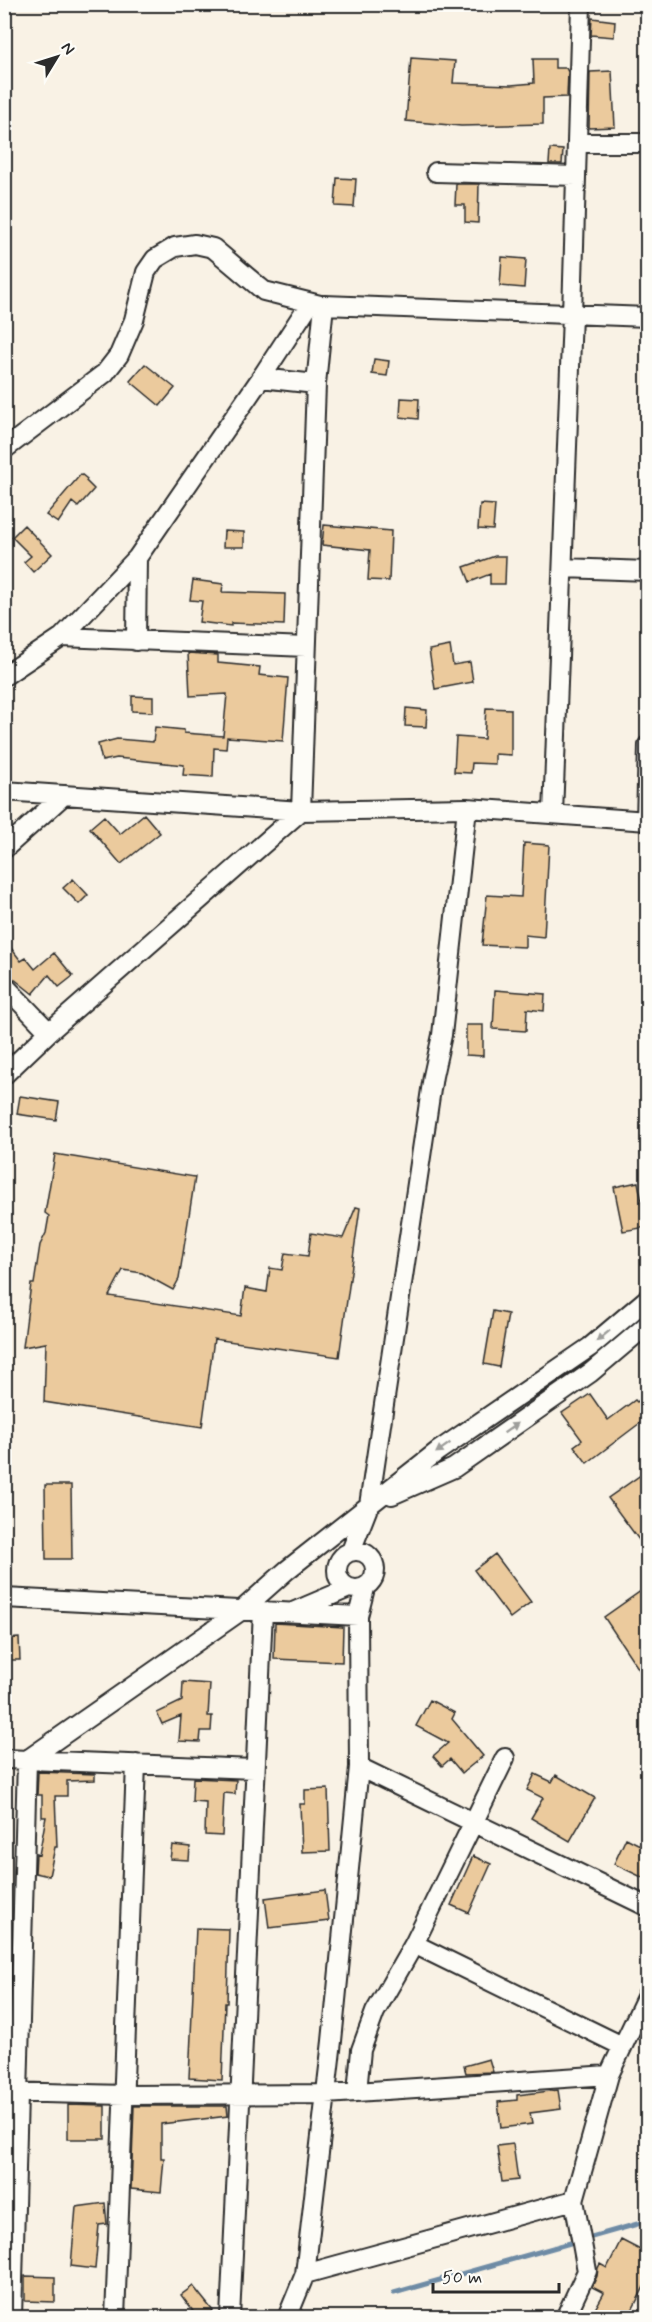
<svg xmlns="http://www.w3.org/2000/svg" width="652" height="2322" font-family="Mynerve,sans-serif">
<rect width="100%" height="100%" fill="#f9f2e5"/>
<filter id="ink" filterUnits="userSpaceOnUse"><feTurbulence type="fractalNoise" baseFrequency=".0167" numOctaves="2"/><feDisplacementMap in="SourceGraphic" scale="12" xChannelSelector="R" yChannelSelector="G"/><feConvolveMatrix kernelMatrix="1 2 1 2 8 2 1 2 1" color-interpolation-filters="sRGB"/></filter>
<g filter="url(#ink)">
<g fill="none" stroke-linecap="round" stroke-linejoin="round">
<path stroke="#6e8ba5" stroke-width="5" d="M394 2293 648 2221"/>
</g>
<path fill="#ebca9d" stroke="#2b2b2b" stroke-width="1.5" d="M592 18 615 21 614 37 591 35Z
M411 58 455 61 453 83 511 85 534 83 533 59H555V68H566L568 72 567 97 543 98V124L461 126 406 121Z
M612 71 615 127 589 128 590 72Z
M550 149 563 150 562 164H549Z
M337 178 356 179 354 207 335 206Z
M456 184H479L478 223 465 222V205H455Z
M502 257 526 259 524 288 500 286Z
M374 359 389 361 387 376 372 374Z
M145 364 175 388 160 406 130 381Z
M401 398 419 399 418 419 400 417Z
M81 474 87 479 86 481 94 489 78 507 72 502 58 523 46 515Z
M480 504 495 505 493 530 478 529Z
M24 525 52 554 33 572 24 562 31 556 12 537Z
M324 525 391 531 389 581 368 580 370 550 322 545Z
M224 531 244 532V547H223Z
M495 556H506L505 584H490V574L470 582 464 567Z
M193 580 223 584 222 592 285 594 284 625 231 623V626L199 622 202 601 190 600Z
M450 646 453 665 470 662 473 682 435 689 429 650Z
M188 653 218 655V663L260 667 259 675 288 678 283 741 227 737 226 749 214 748 213 777 183 775 184 765 117 758 102 761 98 744 117 739 153 742 155 727 184 730V733L223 736 227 694 190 696Z
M132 696 153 697V712L132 711Z
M406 708 427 710 426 727 405 726Z
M486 708 511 709V755L495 754V764L472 763 471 773 454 772 456 737 484 739Z
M144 814 160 833 121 864 90 828 104 816 120 834Z
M524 843 549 845 544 937 525 935V947L482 945 487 895 521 897Z
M73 879 88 895 79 904 63 888Z
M4 939 21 961 26 958 35 969 54 953 73 976 59 987 49 975 33 994 4 971Z
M495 990 545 994 544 1011 527 1009 526 1031 493 1029Z
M466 1025H483V1056L466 1055Z
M20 1096 59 1102 56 1120 17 1114Z
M55 1154 195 1177 179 1279 173 1290 142 1273 123 1270 109 1296 241 1316 245 1288 267 1292 270 1268 282 1270 285 1253 308 1256 311 1233 343 1238 356 1207 360 1208 339 1357 214 1339 202 1427 44 1402 46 1343 23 1347 31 1284H34L40 1245 46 1233 49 1216 45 1213Z
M638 1182 647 1227 623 1231 614 1187Z
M493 1311 508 1314 499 1367 484 1364Z
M648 1393V1417L587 1463 574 1446 582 1440 562 1413 590 1394 608 1420 635 1400 637 1402Z
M648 1470V1552L608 1498Z
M45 1485H71L72 1559H46Z
M495 1554 531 1602 510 1618 474 1570Z
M648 1586V1683L604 1617Z
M275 1623 343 1627 342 1662 274 1659Z
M19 1638 20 1660H4V1639Z
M183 1682 210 1684 208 1716H212L211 1731H201L200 1742 179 1741 181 1716 162 1724 157 1713 182 1701Z
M430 1700 455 1713 452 1719 483 1756 462 1773 450 1759 442 1766 433 1756 448 1743 416 1726Z
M38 1772 95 1774V1780L67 1781V1796H55L57 1847H55L49 1876 35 1873 36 1854 39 1855 46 1817H42V1795H37Z
M535 1774 552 1782 556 1775 595 1798 570 1841 531 1818 543 1798 527 1790Z
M193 1778 236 1780 235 1794 224 1793 222 1836 205 1835 206 1802 192 1801Z
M328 1789 330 1851 302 1852 300 1804H305V1790Z
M626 1838 648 1849V1880L614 1864Z
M172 1845 190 1847 189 1860 170 1859Z
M473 1856 491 1864 469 1913 451 1905Z
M325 1890 329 1921 269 1928 265 1898Z
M196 1928 229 1929 227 2003H225L222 2080 189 2078Z
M489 2059 493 2072 466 2073 464 2066Z
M558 2090 561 2109 530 2113 532 2124 501 2128 498 2102 517 2100V2095Z
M68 2105 105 2106V2139H68Z
M134 2106H227L228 2116 161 2124V2158H164L161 2192 131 2189Z
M513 2144 518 2180 502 2182 497 2146Z
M105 2203 107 2224 99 2225 95 2269 71 2266 76 2207Z
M621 2240 648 2254V2279L628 2318H590L604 2293 592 2287 597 2276 598 2268 600 2264 607 2268Z
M25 2276 55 2277V2302L25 2301Z
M193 2286 213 2311 205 2318H198L181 2295Z"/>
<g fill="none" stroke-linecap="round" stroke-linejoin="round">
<defs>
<path id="street" d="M577 143H648
M436 172 576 176
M261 378 316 384
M6 448 105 373 119 355 134 320 146 272 155 259 175 247 195 244 213 248 264 291 320 305
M563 568 648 571
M62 637 306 647
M136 641 137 558
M4 676 62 637 137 558 261 378 310 303
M4 791 301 811 316 384 324 305 648 317
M553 814 572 315 581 4
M646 821 648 745
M4 849 64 795
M4 985 49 1032
M4 1075 49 1032 301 811 467 808 648 821
M392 1495 454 1468 590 1373 648 1324
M337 1570a19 19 0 1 1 38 0a19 19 0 1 1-38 0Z
M351 1551 369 1505 433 1076 442 1035 467 808
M4 1598 358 1616
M295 1611 349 1588
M4 1759 254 1769
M359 1767 648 1907
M414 1944 622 2046
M4 2092 125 2095 326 2094 609 2075
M357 2092 361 2050 375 2012 414 1944 505 1758
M305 2274 574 2200
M12 2318 27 1760 242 1610 287 1570 438 1451 590 1347 648 1298
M115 2318 136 1764
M230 2318 263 1611
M287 2318 305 2274 332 2041 359 1767 358 1616 365 1588
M565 2318 587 2271 574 2200 609 2075 648 1993"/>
</defs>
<use href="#street" stroke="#2b2b2b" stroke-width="22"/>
<use href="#street" stroke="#fdfcf7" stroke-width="18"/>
</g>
<defs><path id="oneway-solid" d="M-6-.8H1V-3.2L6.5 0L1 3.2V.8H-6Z" transform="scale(1.5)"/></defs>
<g fill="#9e9e9b">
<use href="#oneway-solid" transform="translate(603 1336) rotate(141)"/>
<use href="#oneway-solid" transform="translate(511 1428) rotate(-35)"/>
<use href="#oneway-solid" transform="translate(443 1448) rotate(145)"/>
</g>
</g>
<rect width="652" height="2322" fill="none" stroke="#fdfcf7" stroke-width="24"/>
<rect x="12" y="12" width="628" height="2298" fill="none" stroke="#2b2b2b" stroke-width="2" filter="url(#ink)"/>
<g transform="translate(57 57) rotate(52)" stroke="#fdfcf7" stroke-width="4.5" paint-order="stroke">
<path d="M0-4.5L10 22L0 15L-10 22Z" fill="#2b2b2b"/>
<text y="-9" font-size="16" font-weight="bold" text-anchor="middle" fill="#2b2b2b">N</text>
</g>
<path d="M433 2283v9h126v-9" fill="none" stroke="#2b2b2b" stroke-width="3"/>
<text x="442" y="2283" font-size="18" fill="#2b2b2b" stroke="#fdfcf7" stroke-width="4.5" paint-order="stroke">50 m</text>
</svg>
